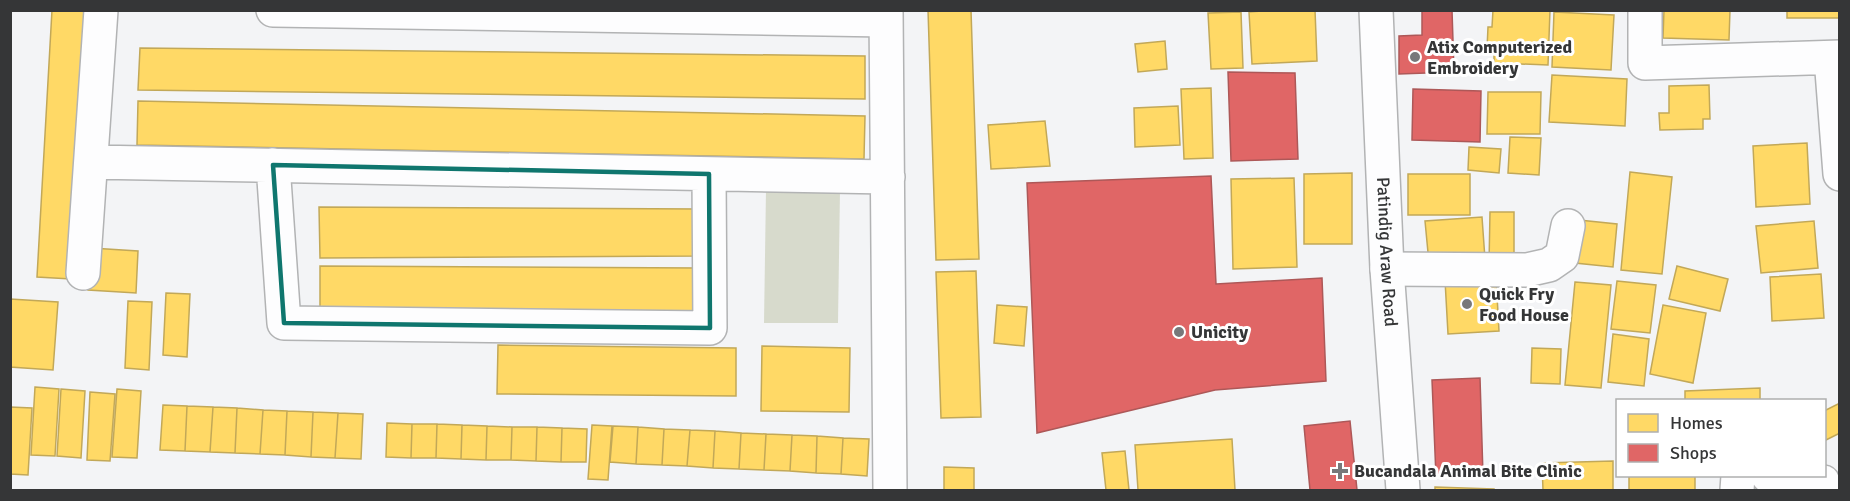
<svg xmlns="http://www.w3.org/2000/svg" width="1850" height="501" font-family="Signika,sans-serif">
<rect width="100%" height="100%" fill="#f3f4f6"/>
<path fill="#d7dacc" d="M766 189 840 190 838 323H764Z"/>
<path fill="#ffd966" stroke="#c2a858" stroke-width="1.5" d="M52 10H86L71 279 37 277Z
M928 10H971L979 259 936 260Z
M1276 10H1315L1317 61 1252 64 1249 12Z
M1493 10H1550L1548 65 1494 63V49H1487L1488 27H1492Z
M1664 10H1730L1729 40 1663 38Z
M1787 10H1840V18H1787Z
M1241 12 1243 68 1211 69 1208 13Z
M1554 12 1614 15 1611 70 1552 67Z
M1165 41 1167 69 1138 72 1135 44Z
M140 48 865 56V99L138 90Z
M1552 75 1627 79 1625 126 1549 122Z
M1709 85 1710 119H1703V129L1660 130 1659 113H1669V86Z
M1211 88 1213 158 1184 159 1181 89Z
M1488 92H1541L1540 134H1487Z
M138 101 865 116 864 159 137 145Z
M1178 106 1180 145 1135 147 1134 108Z
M1045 121 1050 166 991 169 988 125Z
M1510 137 1541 138 1539 175 1508 173Z
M1807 143 1810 204 1756 207 1753 146Z
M1469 147 1501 149 1499 173 1468 170Z
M1630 172 1672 177 1662 274 1621 270Z
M1352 173V244H1304V174Z
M1408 174H1470V215H1408Z
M1294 178 1297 267 1233 269 1231 179Z
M319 207 699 209 698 256 320 258Z
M1490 212H1514V264H1489Z
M1482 217 1485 259 1429 263 1425 221Z
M1579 220 1617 224 1613 267 1575 263Z
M1814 221 1818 268 1761 273 1756 226Z
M91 248 138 251 136 293 88 290Z
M320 266 699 268V312L320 310Z
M1677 266 1728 279 1720 311 1669 299Z
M976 271 981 417 941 418 936 272Z
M1821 274 1824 318 1772 321 1770 277Z
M1496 277 1499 331 1448 334 1445 280Z
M1617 281 1656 285 1650 333 1611 329Z
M1575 282 1611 285 1601 388 1565 385Z
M166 293 190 294 187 357 163 355Z
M10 299 58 302 53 370 10 367Z
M128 301 152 302 149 370 125 368Z
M997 305 1027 307 1024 346 994 343Z
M1663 305 1706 313 1693 383 1650 374Z
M1613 334 1649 339 1644 386 1608 382Z
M498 345 736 348V396L497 394Z
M762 346 850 348 849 412 761 411Z
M1532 348 1561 349 1560 384 1531 383Z
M35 387 59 389 55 456 31 455Z
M1760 388V400H1685V391Z
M61 389 85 391 81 458 57 456Z
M117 389 141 391 137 458 112 457Z
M90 392 115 394 110 461 87 460Z
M1840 403V433L1824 441V411Z
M163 405 187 406 185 451 160 450Z
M187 406 213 407 210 452 185 451Z
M10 407 32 408 28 475 10 474Z
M213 407 237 408 235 453 210 452Z
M237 408 263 410 260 454 235 453Z
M263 410 287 411 285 455 260 454Z
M287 411 313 412 311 457 285 455Z
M313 412 338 413 335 458 311 457Z
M338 413 363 414 361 459 335 458Z
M387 423 412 424 411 458 386 457Z
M412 424H437L436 458H411Z
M437 424 462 425 461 459 436 458Z
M462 425 487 426 486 460 461 459Z
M592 425 612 426 608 480 588 479Z
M487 426 512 427 511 460H486Z
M613 426 638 427 636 464 610 462Z
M512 427H537L536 461 511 460Z
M537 427 562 428 561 462 536 461Z
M638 427 664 429 662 465 636 464Z
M562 428 587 429 586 462H561Z
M664 429 690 430 687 466 662 465Z
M690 430 715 431 713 468 687 466Z
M715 431 741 433 739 469 713 468Z
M741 433 766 434 764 470 739 469Z
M766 434 792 435 790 471 764 470Z
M792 435 817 436 816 473 790 471Z
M817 436 843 438 841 474 816 473Z
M843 438 869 439 867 476 841 474Z
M1232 439 1235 490H1138L1135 445Z
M1125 451 1129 490H1106L1102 453Z
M1613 461V490H1543L1542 463Z
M944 467 974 468V490H944Z
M1629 476H1695V490H1629Z
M1435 487 1494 489V490H1435Z"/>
<path fill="#e06666" stroke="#ad5858" stroke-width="1.5" d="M1452 10 1454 72 1399 74V36L1422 35V11Z
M1228 72 1295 73 1298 159 1231 161Z
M1413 89 1481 91 1480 142 1412 140Z
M1211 176 1216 284 1322 278 1326 381 1215 390 1037 433 1027 183Z
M1480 378 1483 475 1436 477 1432 380Z
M1350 421 1357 490H1310L1304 426Z"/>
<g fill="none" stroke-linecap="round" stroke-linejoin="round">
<defs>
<path id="minor" d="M273 10 886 20
M886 10 890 490
M1645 10V63L1840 57
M1831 58 1840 174
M91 162 888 177
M273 165 284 323 710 328 709 174
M1387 269 1527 270 1549 265 1562 256 1568 226
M83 273 101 10
M1768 476 1823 482 1826 490
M1737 490 1738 476"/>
<g id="major">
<path id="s1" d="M1376 10 1387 269 1403 490"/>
</g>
</defs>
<use href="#minor" stroke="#b2b3b4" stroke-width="36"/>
<use href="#major" stroke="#b2b3b4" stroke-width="36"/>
<use href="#minor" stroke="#fdfdfe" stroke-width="33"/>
<use href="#major" stroke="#fdfdfe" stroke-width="33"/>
</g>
<path fill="none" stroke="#0f766e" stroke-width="4.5" stroke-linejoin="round" d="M273 165 709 174 710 328 284 323Z"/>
<g fill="#78787a" stroke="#fff" stroke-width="2">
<circle cx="1415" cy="57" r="6"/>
<circle cx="1467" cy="304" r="6"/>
<circle cx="1179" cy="332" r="6"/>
<path d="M1337 462h6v6h6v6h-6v6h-6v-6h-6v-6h6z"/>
</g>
<g text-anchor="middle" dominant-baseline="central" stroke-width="6" stroke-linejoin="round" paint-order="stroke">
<g font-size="18" font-weight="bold" fill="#353637" stroke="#fff" text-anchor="start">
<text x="1427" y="47">Atix Computerized<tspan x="1427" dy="21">Embroidery</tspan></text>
<text x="1479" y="294">Quick Fry<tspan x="1479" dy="21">Food House</tspan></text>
<text x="1191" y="332">Unicity</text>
<text x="1354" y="471">Bucandala Animal Bite Clinic</text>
</g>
<g font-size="18" fill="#353637" stroke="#fff">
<text stroke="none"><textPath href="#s1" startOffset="242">Patindig Araw Road</textPath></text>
</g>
</g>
<rect width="1850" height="501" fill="none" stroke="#353637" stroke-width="24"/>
<rect x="1616" y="399" width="210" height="78" fill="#ffffff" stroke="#aeafaf" stroke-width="1.5"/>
<rect x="1628" y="414" width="30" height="18" fill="#ffd966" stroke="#aeafaf" stroke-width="1.5"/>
<text x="1670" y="429" font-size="18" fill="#353637">Homes</text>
<rect x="1628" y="444" width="30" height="18" fill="#e06666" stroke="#aeafaf" stroke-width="1.5"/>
<text x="1670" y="459" font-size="18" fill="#353637">Shops</text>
</svg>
